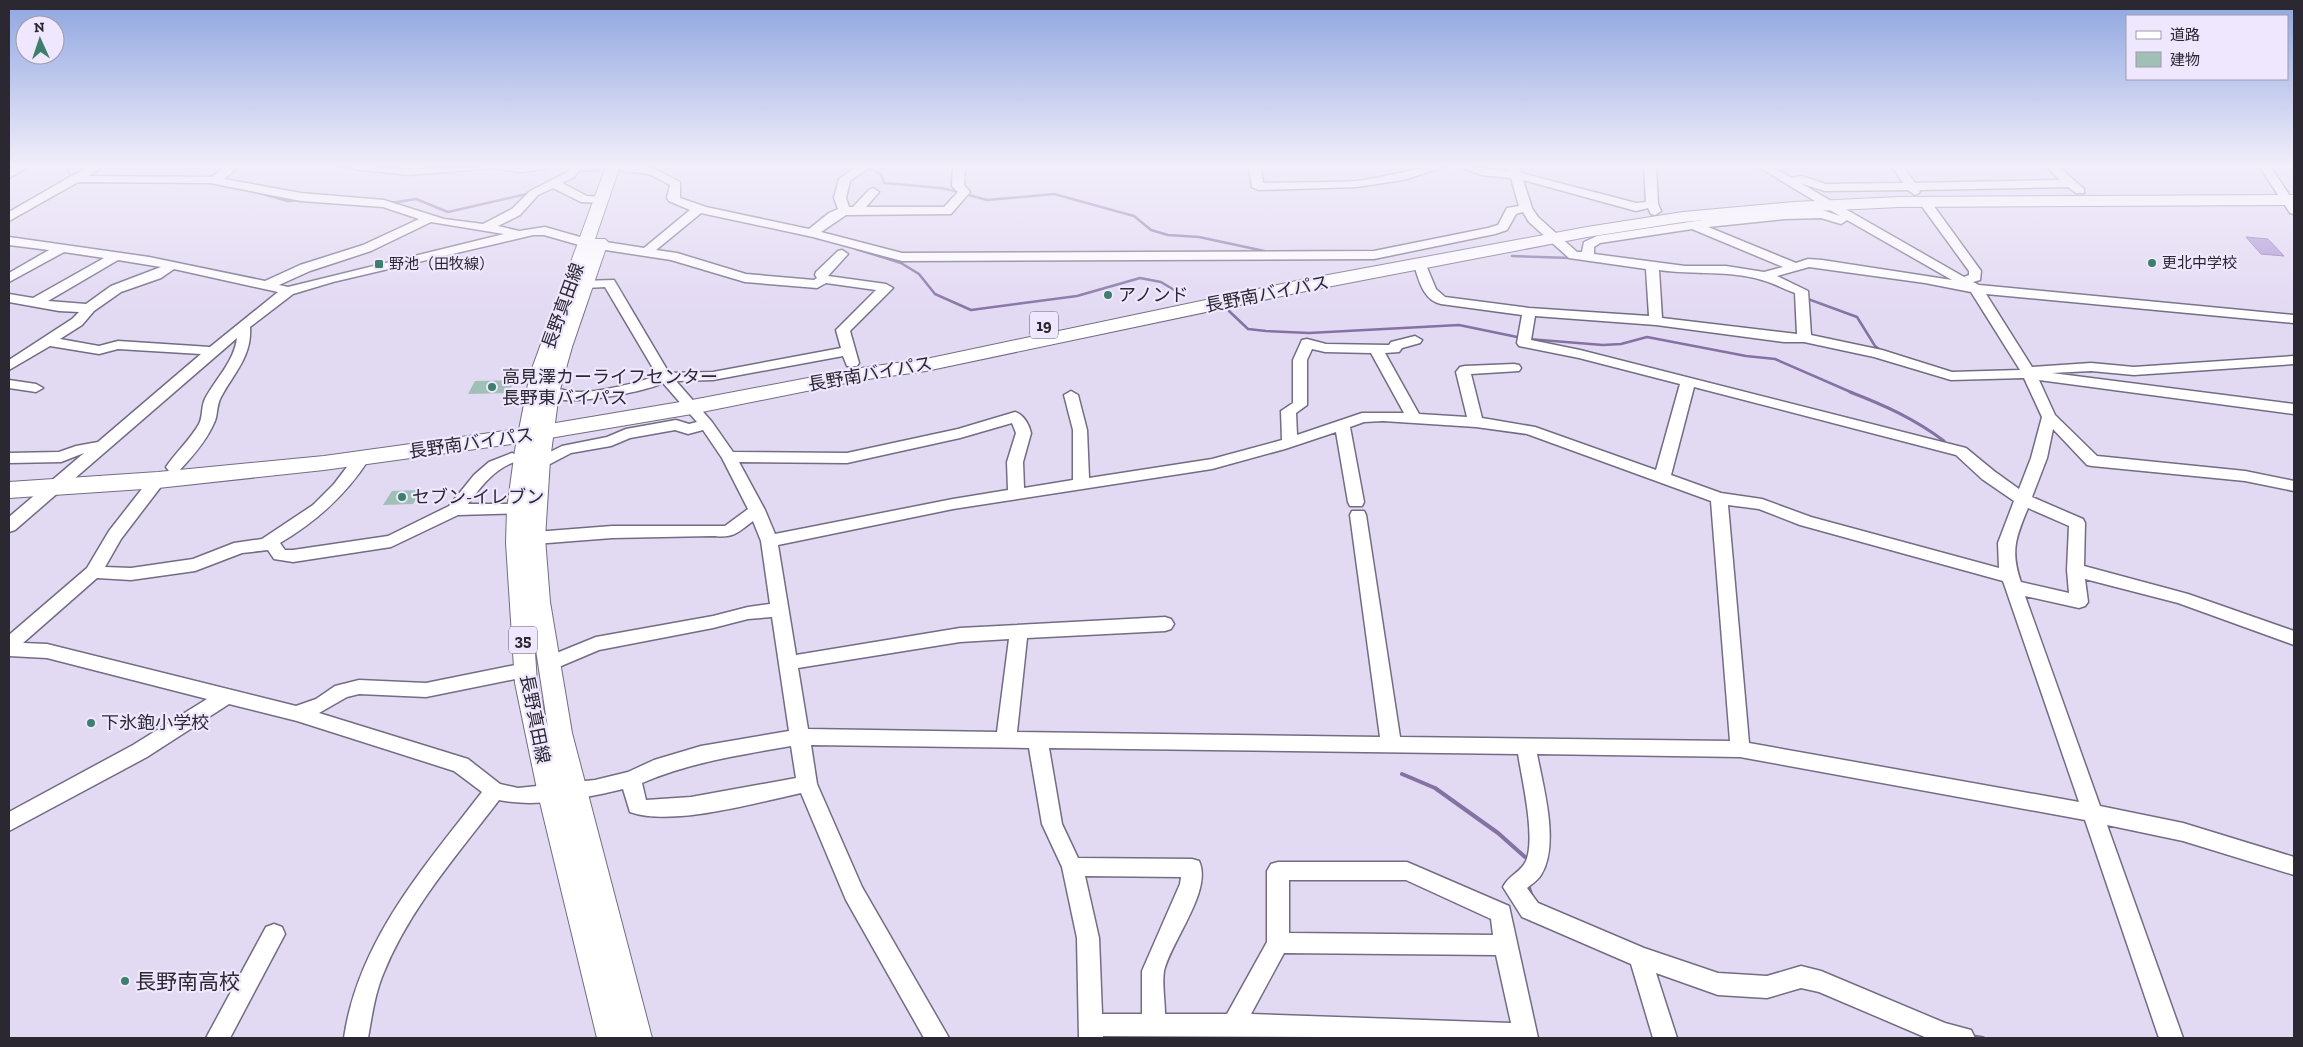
<svg xmlns="http://www.w3.org/2000/svg" width="2303" height="1047" font-family="'Zilla Slab','Noto Sans JP',serif">
<rect width="100%" height="100%" fill="#e2d9f3"/>
<path fill="#aa91d4" stroke="#8472a3" d="M2246 237 2268 239 2284 256 2261 254Z"/>
<g fill="none" stroke-linecap="round" stroke-linejoin="round">
<path stroke="#8472a3" stroke-width="2.5" d="M65 166 72 178
M337 166 357 169
M872 166 870 169 881 174 884 183 941 188 959 192
M545 168 554 166
M575 172 600 170
M645 173 662 180
M251 191 288 201 304 200
M965 194 987 200 1054 194 1134 216 1151 230 1168 235 1199 237 1269 252
M391 203 416 199 448 212 531 193
M713 215 763 226
M856 249 901 263 919 274 935 294 971 310 1077 296 1140 278 1161 282 1179 293
M1512 256 1571 258
M1675 271 1702 273
M1808 299 1857 317 1875 346 1883 352
M1229 311 1248 329 1266 331 1309 333 1459 325 1522 338
M1528 339 1603 345 1621 344 1647 337 1746 356 1775 359 1853 393"/>
<path stroke="#8472a3" stroke-width="3" d="M1850 392C1884 405 1915 419 1944 441
M2069 534V552"/>
<path stroke="#8472a3" stroke-width="4" d="M1402 774 1435 788 1498 833 1525 857
M1529 888 1532 897
M1971 1036 1983 1038"/>
</g>
<path fill="#a0bfb5" d="M515 380 508 393 468 394 475 381Z
M421 490 413 504 383 505 392 491Z"/>
<g fill="none" stroke-linecap="round" stroke-linejoin="round">
<defs>
<path id="minor" d="M16 166H30L9 178V170Z
M89 166H103L89 176 212 177 226 166H239L224 179 301 193 384 200 444 219 483 224 512 209 530 191 566 173 571 166H583L574 177 562 183 587 196 605 197V203L581 202 553 188 538 195 520 215 498 226 519 231 545 227 587 239 644 248 690 210 669 201 667 198 670 185 650 174 624 171 620 170 619 166 653 168 680 182V198L706 207 809 229 829 213 838 209 834 198 839 179 857 166H871L850 181 846 198 849 207H853L869 190 873 188 879 192 866 207H944L958 192 952 186 953 166H965L964 185 970 192 951 214 846 215 821 232 902 253 1374 251 1488 228 1498 225 1507 208 1519 206 1511 178 1481 175 1459 166 1509 171 1507 166H1519L1521 173 1636 203 1646 202 1644 166H1656L1658 204 1661 211 1655 215 1651 214 1648 208 1636 211 1523 180 1532 208 1538 217 1577 252H1582L1584 242 1597 236 1729 216 1784 211 1822 210 1840 216 1757 166H1771L1792 178 1801 176 1826 184 1903 183 1892 166H1903L1915 183 2060 180 2046 166H2058L2084 189V193H2076L2068 187 1920 190 1919 193 1915 195 1908 190 1825 191 1800 183 1964 277 1969 275V271L1918 201 1920 198H1928L1981 271 1980 280 1973 282 1979 285 2294 315V323L1986 294 2032 367 2091 363 2134 367 2294 356V364L2134 375 2091 371 2052 373 2294 404V414L2039 380 2055 415 2097 456 2245 471 2294 481V491L2245 481 2092 466 2087 465 2053 429 2047 458 2032 497 2083 519 2085 523 2084 566 2188 594 2294 631V645L2178 603 2085 579 2088 602 2085 606 2079 608 2025 596 2100 806 2183 823 2294 857V875L2183 841 2107 825 2183 1038H2159L2085 820 1740 757 1537 754C1543 786 1560 845 1541 875 1538 880 1532 884 1527 888L1538 903 1644 948 1718 973 1767 976 1801 966 1821 971 1945 1023 1971 1030 1975 1038H1927L1819 992 1801 988 1767 998 1718 995 1656 973 1677 1038H1653L1631 964 1522 917 1503 887C1508 876 1521 872 1526 861 1536 838 1522 779 1518 754L1049 748 1062 824 1078 858 1192 859 1199 861C1213 890 1171 941 1164 971 1162 984 1165 1001 1165 1014H1227L1267 942V871L1271 864 1278 862H1407L1509 906 1538 1038 1103 1036V1038H1079L1077 938 1062 867 1042 824 1029 748 811 745 817 784 862 887 949 1038H924L846 900 801 793C755 803 673 827 630 812L623 789C586 798 537 808 499 800 458 854 410 908 384 972 375 993 372 1015 368 1038H344C358 941 424 867 482 792L454 771 297 721 229 704 147 757 9 831V812L133 745 207 699 47 658 9 656V635L87 568 109 531 152 476H164L166 480 121 539 105 567 131 568 193 559 234 543 262 539 313 505 334 484 356 455 361 454 369 459C346 495 317 521 280 543L285 550H293L388 536 449 506 474 475 489 462 512 453 517 455 520 458 517 461C495 468 481 486 468 504H517L523 505 525 509 523 513 458 515 391 547 293 562 274 559 268 550 242 553 195 571 131 580 97 578 23 643 47 644 296 706 316 699 335 686 359 680 426 683 525 663 531 665 534 670 531 675 525 677 426 697 359 694 347 697 319 713 468 759 500 784 518 788 595 780 628 772 654 760 701 746 789 731 772 617 748 619 713 628 599 650 554 669 548 671 542 669 539 664 542 659 596 637 713 616 748 607 770 604 761 541 753 521C736 534 734 538 712 536L612 538 535 544 529 542 527 538 529 534 535 532 612 526H725L748 509 722 458 703 430 688 434 675 430 630 438 611 446 571 453 550 464 541 465 533 460 536 456 546 454 562 446 607 437 626 429 676 420 689 424 697 422 663 383C645 392 555 410 543 393 549 384 567 392 576 392 595 393 640 383 657 375L605 287 586 288 580 284 581 281 614 280 669 373 713 372 841 348 836 330 876 290 826 283 817 288 745 282 671 260 586 247 544 235H533L333 282 293 294 250 327C252 356 234 373 221 397 216 406 218 416 214 423 207 440 192 457 179 471H169L166 467C176 452 190 440 199 424 203 417 201 407 205 399 216 378 234 362 237 338L15 530 9 532V517L84 453 61 462 9 463V453L59 452 76 446 98 442 201 354 118 349 99 354 50 346 9 370V360L72 319 79 312 59 311 9 302V294L33 298 104 258 64 252 9 282V273L49 250 9 245V237L149 257 265 281 300 265 363 245 419 219 383 207 301 201 210 183 78 182 9 221V212ZM1523 212 1529 222 1569 258 1646 269 1649 316 1529 308 1445 297 1436 289 1426 265 1420 261 1414 265C1419 280 1423 300 1441 304L1522 315 1517 343 1519 346 1579 358 1680 384 1656 470 1535 427 1482 418 1471 374 1519 371 1521 368 1519 365 1514 364 1465 366 1460 367 1456 372 1467 417 1419 414 1385 353 1399 352 1402 348 1420 343 1422 340 1415 336 1391 342 1389 345 1326 344 1307 339 1302 340 1293 360V403L1281 411 1282 440 1212 459 1089 478 1087 430 1078 395 1071 391 1064 395 1073 430V480L1024 488 1023 462 1031 433C1029 425 1024 415 1015 412L958 429 847 453 733 452 712 422 676 381 713 380 843 356 847 366H857L859 363 850 331 893 288 886 284 828 276 848 254 842 250 838 251 816 272 815 275 817 278 814 280 746 274 677 253 656 250 701 213 813 237 902 261 1374 259 1495 234 1507 230 1516 214ZM1821 218 1841 224 1847 220 1952 280 1822 260 1808 259 1796 263 1708 227 1784 219ZM431 222 504 234 288 287 279 285 310 271 371 251ZM1692 229 1783 267 1764 272 1726 266H1685L1594 254V247L1600 243ZM118 260 161 267 111 286 86 304 48 301ZM1809 267 1925 283 1971 292 2020 370 1952 372 1882 350 1811 335 1808 291 1777 276ZM174 269 278 292 210 347 118 341 99 346 60 339 82 325 94 311 121 292 161 278ZM1659 270C1693 275 1729 270 1762 280 1773 283 1784 289 1795 293L1797 334 1662 318ZM1535 316 1656 325 1784 342H1804L1874 357 1951 380 2024 378 2042 417 2031 458 2019 489 1994 471 1966 448 1580 350 1531 340ZM1312 349 1325 352 1371 353 1404 413H1362L1297 435 1296 413 1307 405V360ZM1694 387 1956 455 1982 479 2014 501 1998 543 1999 568 1811 517 1762 499 1721 493 1671 475ZM1383 421 1476 427 1527 434 1711 501 1730 741 1400 737 1366 515 1364 511H1352L1350 515 1380 737 1017 732 1027 638 1165 631 1171 629 1174 624 1171 619 1165 617 960 628 796 655 778 545 953 509 1212 469 1285 449 1336 432 1348 502 1350 506H1362L1364 502 1350 427 1364 422ZM1012 423 1016 433 1007 462 1008 490 953 499 775 534 765 510 739 462 847 463 960 438ZM1728 505 1759 509 1800 525 2003 581 2079 802 1749 743ZM2028 508 2069 526 2067 570 2069 593 2021 582C2010 551 2016 537 2028 508ZM1009 639 997 732 808 729 798 668 960 642ZM791 746 796 778 691 797 646 800 642 783C690 762 740 755 791 746ZM1085 876 1181 877 1180 884 1142 971V1014H1102L1099 938ZM1289 880H1406L1491 919 1493 935 1289 933ZM1284 953 1496 955 1511 1023 1251 1014Z
M350 166 408 169 551 166 546 169 520 172 493 168 408 175 355 169Z
M1249 166H1261L1263 183C1294 182 1325 183 1356 181 1387 178 1417 166 1447 166L1403 180 1356 187 1258 190 1252 187Z
M2259 166H2270L2294 202V214L2290 213Z
M9 380 36 384 43 388 36 392 9 388Z
M274 924 282 927 285 934 230 1038H206L266 927Z"/>
<path id="major" d="M606 166H620L595 239H605L608 242 572 347 559 393 550 460 545 538 550 602 572 733 652 1038H597L538 794 515 683 506 543 507 509 515 450 530 374ZM534 637 548 728 537 683Z"/>
<path id="highway" d="M2294 195V205L1899 207 1794 212 1683 222 1587 237 1301 292 926 371 861 380 692 414 526 442 324 470 158 488 9 498V482L158 472 324 456 526 428 692 400 861 368 926 359 1301 280 1587 227 1683 212 1794 202 1899 197Z"/>
</defs>
<use href="#minor" stroke="#746c83" stroke-width="3"/>
<use href="#major" stroke="#746c83" stroke-width="2"/>
<use href="#highway" stroke="#746c83" stroke-width="2"/>
<use href="#minor" fill="#fff" fill-rule="evenodd"/>
<use href="#major" fill="#fff" fill-rule="evenodd"/>
<use href="#highway" fill="#fff" fill-rule="evenodd"/>
</g>
<linearGradient id="sky" x2="0" y2="1"><stop stop-color="#8fa6e0"/><stop offset="0.53" stop-color="#f2eefa"/><stop offset="1" stop-color="#f2eefa" stop-opacity="0"/></linearGradient>
<rect width="2303" height="313" fill="url(#sky)"/>
<g fill="#3e7e6d" stroke="#eee7fd" stroke-width="2">
<circle cx="2152" cy="263" r="5"/>
<rect x="374" y="259" width="10" height="10" rx="2.5"/>
<circle cx="1108" cy="295" r="5"/>
<circle cx="492" cy="387" r="5"/>
<circle cx="402" cy="497" r="5"/>
<circle cx="91" cy="723" r="5"/>
<circle cx="125" cy="981" r="5"/>
</g>
<g text-anchor="middle" dominant-baseline="central" stroke-width="4.5" stroke-linejoin="round" paint-order="stroke">
<g font-size="15" fill="#2c2832" stroke="#eee7fd" text-anchor="start">
<text x="2162" y="263">更北中学校</text>
<text x="389" y="264">野池（田牧線）</text>
</g>
<g fill="#eee7fd" stroke="#66616f" stroke-width="1">
<rect x="1030" y="311.5" width="28" height="27" rx="4"/>
<rect x="509" y="626.5" width="28" height="27" rx="4"/>
</g>
<g font-size="16" font-weight="bold" fill="#2c2832">
<text x="1044" y="325">19</text>
<text x="523" y="640">35</text>
</g>
<g font-size="18" fill="#2c2832" stroke="#eee7fd">
<text transform="translate(1267 294) rotate(-11)">長野南バイパス</text>
<text transform="translate(563 306) rotate(-70)">長野真田線</text>
<text transform="translate(870 374) rotate(-10)">長野南バイパス</text>
<text transform="translate(471 443) rotate(-8)">長野南バイパス</text>
<text transform="translate(535 719) rotate(79)">長野真田線</text>
</g>
<g font-size="18" fill="#2c2832" stroke="#eee7fd" text-anchor="start">
<text x="1118" y="295">アノンド</text>
<text x="502" y="377">高見澤カーライフセンター<tspan x="502" dy="21">長野東バイパス</tspan></text>
<text x="412" y="497">セブン-イレブン</text>
<text x="101" y="723">下氷鉋小学校</text>
</g>
<g font-size="21" fill="#2c2832" stroke="#eee7fd" text-anchor="start">
<text x="135" y="981">長野南高校</text>
</g>
</g>
<rect width="2303" height="1047" fill="none" stroke="#2c2832" stroke-width="20"/>
<rect x="2126" y="15" width="162" height="65" fill="#eee7fd" stroke="#a09bac"/>
<rect x="2136" y="31" width="25" height="8" fill="#ffffff" stroke="#a09bac"/>
<text x="2170" y="40" font-size="15" fill="#2c2832">道路</text>
<rect x="2136" y="52" width="25" height="15" fill="#a0bfb5" stroke="#a09bac"/>
<text x="2170" y="65" font-size="15" fill="#2c2832">建物</text>
<g transform="translate(40 40) rotate(357)"><circle r="24" fill="#eee7fd" stroke="#a09bac"/>
<path d="M0-4L9 19L0 12L-9 19Z" fill="#3e7e6d"/>
<text y="-8" font-size="14" font-weight="bold" text-anchor="middle" fill="#2c2832">N</text>
</g>
</svg>
